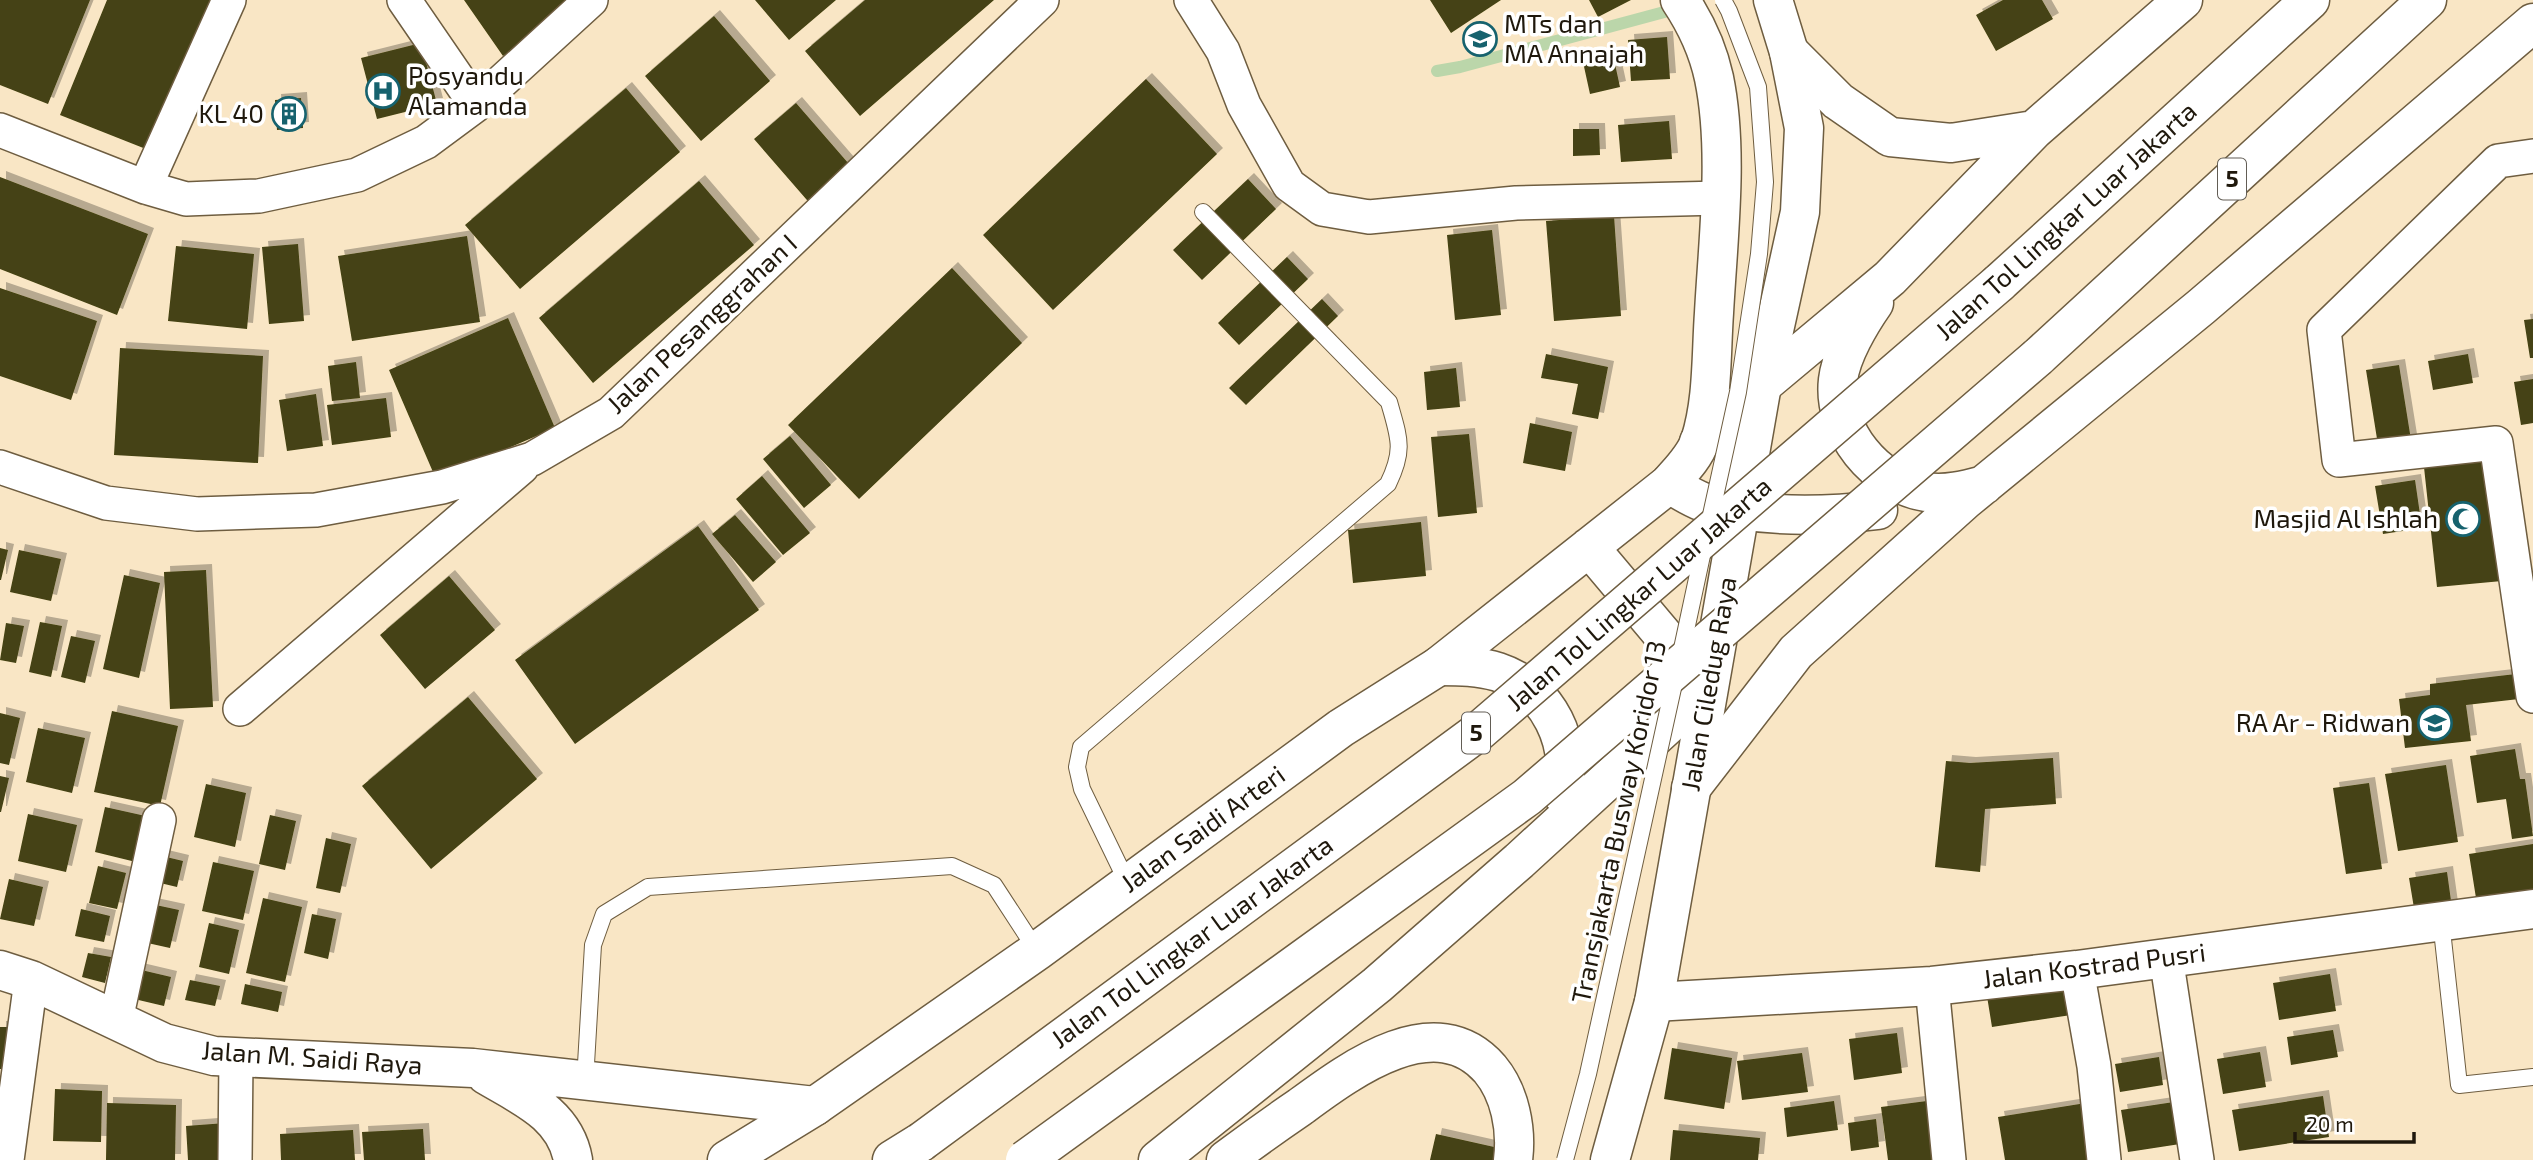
<svg xmlns="http://www.w3.org/2000/svg" width="2533" height="1160" font-family="'Exo 2',sans-serif">
	<defs>
		<filter id="shadow"><feDropShadow dx="6" dy="-6" stdDeviation="0" flood-color="#0004"/></filter>
	</defs>
	<rect width="100%" height="100%" fill="#f9e6c5"/>
	<g fill="none" stroke-linecap="round" stroke-linejoin="round">
		<path stroke="#bbd6aa" stroke-width="12" d="M1437,71L1460,67L1668,11"/>
	</g>
	<path fill="#444212" filter="url(#shadow)" d="M0,0H90L48,104L0,85Z
		M107,0H217L156,153L60,115Z
		M464,0H584L503,56Z
		M755,0H836L789,40Z
		M865,0H994L860,116L805,51Z
		M1430,0H1501L1451,33Z
		M1589,0H1631L1598,17Z
		M2003,0H2042L2053,19L1996,51L1976,15Z
		M714,16L770,81L701,141L645,76Z
		M1667,37L1670,79L1631,81L1628,40Z
		M421,43L437,104L377,119L361,58Z
		M1613,55L1620,87L1590,94L1583,62Z
		M1146,79L1217,154L1053,310L983,235Z
		M626,88L680,152L520,289L465,225Z
		M301,98L303,128L277,130L275,100Z
		M796,103L855,171L813,207L754,139Z
		M1669,121L1672,159L1621,162L1618,125Z
		M1573,129H1599L1600,155L1573,156Z
		M0,177L148,234L117,315L0,269Z
		M1248,179L1276,209L1202,280L1173,250Z
		M699,181L754,245L593,383L539,318Z
		M1614,216L1621,316L1554,321L1546,221Z
		M1492,230L1501,315L1455,320L1447,235Z
		M467,236L480,322L352,341L338,256Z
		M298,244L304,321L269,324L262,247Z
		M176,246L254,254L247,329L168,321Z
		M1287,257L1308,279L1239,345L1218,323Z
		M952,268L1022,343L859,499L788,425Z
		M0,288L97,321L71,400L0,376Z
		M1322,299L1338,316L1246,405L1229,388Z
		M508,318L555,428L436,479L389,370Z
		M2533,319V358H2530L2524,320Z
		M120,348L263,356L258,463L114,455Z
		M1546,354L1608,367L1598,419L1572,414L1578,384L1541,378Z
		M2468,354L2473,383L2433,390L2428,361Z
		M356,362L360,398L332,401L328,366Z
		M2399,365L2411,440L2378,445L2366,370Z
		M1456,368L1460,407L1427,410L1424,372Z
		M2533,379V423L2521,425L2514,382Z
		M316,394L323,446L287,451L279,400Z
		M386,398L391,437L332,445L327,405Z
		M1530,423L1572,432L1565,471L1523,463Z
		M1469,434L1477,513L1438,517L1431,437Z
		M790,436L831,485L804,508L763,459Z
		M2488,451L2502,581L2437,587L2423,458Z
		M762,476L810,533L783,555L736,499Z
		M2415,480L2422,528L2383,534L2375,486Z
		M735,515L776,562L753,582L712,534Z
		M1421,522L1426,576L1353,583L1348,530Z
		M698,526L759,610L575,744L515,660Z
		M0,548L8,550L1,580H0Z
		M19,550L61,559L51,601L10,592Z
		M206,570L213,707L170,709L164,572Z
		M124,575L160,583L139,678L103,669Z
		M449,576L495,630L425,689L380,635Z
		M40,622L62,626L51,677L29,672Z
		M6,623L24,626L16,663L0,660Z
		M71,636L95,641L85,683L61,677Z
		M2516,674L2519,699L2466,705L2471,741L2405,748L2399,699L2430,695V684Z
		M468,697L537,779L431,869L362,786Z
		M112,711L178,726L160,806L94,792Z
		M0,713L20,718L9,765L0,763Z
		M38,728L85,738L72,793L26,782Z
		M2515,749L2520,779H2525L2533,836L2512,839L2506,799L2477,803L2470,756Z
		M2053,758L2056,804L1985,809L1980,872L1935,867L1946,761L1970,763Z
		M2446,765L2458,842L2398,851L2385,774Z
		M0,776L9,778L1,812H0Z
		M2369,783L2382,869L2346,874L2333,788Z
		M206,784L246,793L235,847L194,837Z
		M105,807L150,817L140,863L95,852Z
		M28,814L77,825L66,872L18,861Z
		M270,815L296,821L285,870L259,864Z
		M326,838L351,844L340,893L316,888Z
		M2533,844V890L2476,898L2469,854Z
		M162,856L183,861L177,887L156,882Z
		M213,862L254,871L243,920L202,911Z
		M98,866L126,873L117,909L89,903Z
		M2447,872L2452,908L2415,914L2409,878Z
		M9,879L43,887L34,926L0,919Z
		M263,898L302,907L285,982L246,973Z
		M151,904L179,910L170,948L143,942Z
		M81,909L110,916L104,942L75,936Z
		M312,914L336,919L328,959L304,953Z
		M209,923L239,930L229,974L199,967Z
		M88,953L111,957L105,983L82,977Z
		M137,969L171,977L164,1006L130,998Z
		M2330,974L2336,1011L2279,1020L2273,983Z
		M2066,978L2071,1015L1992,1027L1986,990Z
		M190,980L220,986L215,1006L185,1000Z
		M245,984L282,992L278,1012L241,1004Z
		M0,1027H12V1069H0Z
		M2333,1030L2338,1057L2291,1065L2287,1037Z
		M1897,1033L1902,1073L1854,1080L1849,1039Z
		M1672,1048L1732,1058L1724,1109L1664,1099Z
		M2260,1052L2266,1087L2223,1094L2217,1059Z
		M1802,1053L1808,1092L1742,1100L1737,1061Z
		M2159,1057L2163,1085L2120,1092L2115,1064Z
		M55,1089L102,1091L101,1142L53,1141Z
		M2323,1096L2329,1137L2239,1151L2232,1110Z
		M1834,1101L1838,1130L1787,1137L1784,1108Z
		M1927,1101L1934,1160H1888L1881,1107Z
		M2174,1102L2180,1144L2128,1152L2121,1110Z
		M107,1103L176,1105L175,1160H106Z
		M2086,1103L2095,1160H2005L1998,1117Z
		M1876,1119L1879,1147L1851,1151L1848,1123Z
		M226,1123L228,1160H188L186,1126Z
		M423,1129L425,1160H364L362,1132Z
		M353,1130L355,1160H281L280,1134Z
		M1673,1130L1760,1138L1758,1160H1670Z
		M1436,1134L1503,1149L1500,1160H1430Z"/>
	<g fill="none" stroke-linecap="round" stroke-linejoin="round">
		<g stroke="#6e5d40" stroke-width="18">
			<path id="service" d="M1128,884L1082,789L1077,767L1081,747L1388,484C1405,449 1399,438 1389,402L1203,212
				M2441,921L2459,1085L2533,1077
				M585,1081L593,945L604,914L648,887L952,866L994,885L1037,951"/>
		</g>
		<g stroke="#6e5d40" stroke-width="36">
			<path id="minor" d="M404,0L476,105
				M1191,0L1223,51L1244,105L1289,185L1322,209L1369,217L1516,203L1721,198
				M0,130L145,187L186,199L259,196L357,175L426,142L476,105L591,0
				M2533,156L2498,161L2324,330L2339,460L2496,443L2533,696
				M145,187L229,0
				M0,467L106,503L197,514L316,510L442,487L532,459L611,413L1042,0
				M240,709L522,467
				M2166,957L2197,1160
				M2077,970L2094,1066L2104,1160
				M1932,986L1949,1160
				M116,1020L159,820
				M7,1160L31,980
				M235,1160L236,1057"/>
		</g>
		<g stroke="#6e5d40" stroke-width="41">
			<path id="tertiary" d="M0,970L31,980L164,1043L214,1056L473,1068L815,1106
				M1654,1002L1932,986L2077,970L2533,909
				M486,1075C523,1097 565,1114 573,1160"/>
		</g>
		<g stroke="#6e5d40" stroke-width="41">
			<path id="primary" d="M1589,547L1706,686
				M727,1160L815,1106L1037,951L1341,728L1439,666L1669,484C1680,471 1694,458 1700,441C1713,401 1711,355 1714,313C1718,239 1729,151 1714,78C1708,50 1696,24 1680,0
				M1226,1160C1250,1142 1275,1124 1300,1107C1349,1071 1435,1006 1490,1069C1510,1093 1517,1129 1513,1160
				M1610,1160L1654,1002L1762,385L1800,212L1804,128L1789,52L1773,0"/>
		</g>
		<g stroke="#6e5d40" stroke-width="41">
			<path id="motorway" d="M1789,52L1838,101L1890,137L1951,143L2034,130
				M1999,283L2310,0
				M1874,303C1860,323 1841,355 1838,380C1832,431 1876,484 1926,492C1946,495 1965,490 1984,485
				M2038,357L2427,0
				M1699,442L1762,385L1890,278L2034,130L2183,0
				M1669,484C1680,490 1692,498 1703,502C1760,518 1821,517 1878,510
				M1439,666C1459,666 1479,666 1498,672C1549,689 1575,744 1562,794
				M1691,788L1796,652L1964,501L2201,307L2533,23
				M892,1160L921,1142
				M1158,1160L1377,985L1519,861L1708,688"/>
		</g>
		<use href="#service" stroke="#fff" stroke-width="16"/>
		<use href="#minor" stroke="#fff" stroke-width="33"/>
		<use href="#tertiary" stroke="#fff" stroke-width="38"/>
		<use href="#primary" stroke="#fff" stroke-width="38"/>
		<use href="#motorway" stroke="#fff" stroke-width="38"/>
		<g stroke="#6e5d40" stroke-width="18" stroke-linecap="butt">
			<path id="service-bridge" d="M1709,524L1738,392L1759,254L1765,182L1758,87L1729,11L1723,0
				M1680,658L1704,546
				M1565,1160L1588,1074L1675,679"/>
		</g>
		<g stroke="#6e5d40" stroke-width="41" stroke-linecap="butt">
			<path id="motorway-bridge" d="M921,1142L1478,732L1999,283
				M1025,1160L1527,797L2038,357"/>
		</g>
		<use href="#service-bridge" stroke="#fff" stroke-width="16"/>
		<use href="#motorway-bridge" stroke="#fff" stroke-width="38"/>
	</g>
	<defs>
		<g id="school-ring" transform="scale(1.75)"><circle r="9.5" fill="#fff" stroke="#16626e" stroke-width="1.5"/><path d="M0-5L7-2L0 1L-7-2ZM-4 1L0 2.5L4 1V4Q0 6-4 4Z" fill="#16626e"/></g>
		<g id="hospital-ring" transform="scale(1.75)"><circle r="9.5" fill="#fff" stroke="#16626e" stroke-width="1.5"/><path d="M-5-5h3v3.5h4V-5h3V5h-3V1.5h-4V5h-3Z" fill="#16626e"/></g>
		<g id="building-ring" transform="scale(1.75)"><circle r="9.5" fill="#fff" stroke="#16626e" stroke-width="1.5"/><path d="M-4-6H4V6H1V3H-1V6H-4ZM-2.5-4.3h1.7v1.8h-1.7ZM.8-4.3h1.7v1.8H.8ZM-2.5-1h1.7V.8h-1.7ZM.8-1h1.7V.8H.8Z" fill="#16626e"/></g>
		<g id="mosque-ring" transform="scale(1.75)"><circle r="9.5" fill="#fff" stroke="#16626e" stroke-width="1.5"/><path d="M3.5-4.9A6 6 0 1 0 3.5 4.9A5 5 0 1 1 3.5-4.9Z" fill="#16626e"/></g>
	</defs>
	<g fill-rule="evenodd">
		<use href="#school-ring" x="1480" y="39"/>
		<use href="#hospital-ring" x="383" y="91"/>
		<use href="#building-ring" x="289" y="114"/>
		<use href="#mosque-ring" x="2463" y="519"/>
		<use href="#school-ring" x="2435" y="723"/>
	</g>
	<g text-anchor="middle" stroke-width="7" stroke-linejoin="round" paint-order="stroke">
		<g fill="#fff" stroke="#625d55" stroke-width="2">
			<rect x="2218" y="158.5" width="28" height="41" rx="5"/>
			<rect x="1462" y="712.5" width="28" height="41" rx="5"/>
		</g>
		<g font-size="24" font-weight="bold" fill="#1f180c">
			<text x="2232" y="187">5</text>
			<text x="1476" y="741">5</text>
		</g>
		<g font-size="26" fill="#1f180c" stroke="#fff" text-anchor="end">
			<text x="1504" y="33" text-anchor="start">MTs dan<tspan x="1504" dy="30">MA Annajah</tspan></text>
			<text x="408" y="85" text-anchor="start">Posyandu<tspan x="408" dy="30">Alamanda</tspan></text>
			<text x="264" y="123">KL 40</text>
			<text x="2438" y="528">Masjid Al Ishlah</text>
			<text x="2410" y="732">RA Ar - Ridwan</text>
		</g>
		<g font-size="26" fill="#1f180c" stroke="#fff">
			<text transform="translate(2066 221) rotate(-42)" y="9">Jalan Tol Lingkar Luar Jakarta</text>
			<text transform="translate(702 324) rotate(-43)" y="9">Jalan Pesanggrahan I</text>
			<text transform="translate(1639 594) rotate(-41)" y="9">Jalan Tol Lingkar Luar Jakarta</text>
			<text transform="translate(1709 684) rotate(-80)" y="9">Jalan Ciledug Raya</text>
			<text transform="translate(1619 822) rotate(-78)" y="9">Transjakarta Busway Koridor 13</text>
			<text transform="translate(1203 829) rotate(-36)" y="9">Jalan Saidi Arteri</text>
			<text transform="translate(1192 942) rotate(-36)" y="9">Jalan Tol Lingkar Luar Jakarta</text>
			<text transform="translate(2094 966) rotate(-7)" y="9">Jalan Kostrad Pusri</text>
			<text transform="translate(312 1058) rotate(4)" y="9">Jalan M. Saidi Raya</text>
		</g>
	</g>
	<path d="M2295 1132v10h119v-10" fill="none" stroke="#1f180c" stroke-width="3.5"/>
	<text x="2306" y="1132" font-size="21" fill="#1f180c" stroke="#ffffff" stroke-width="5" paint-order="stroke">20 m</text>
</svg>
